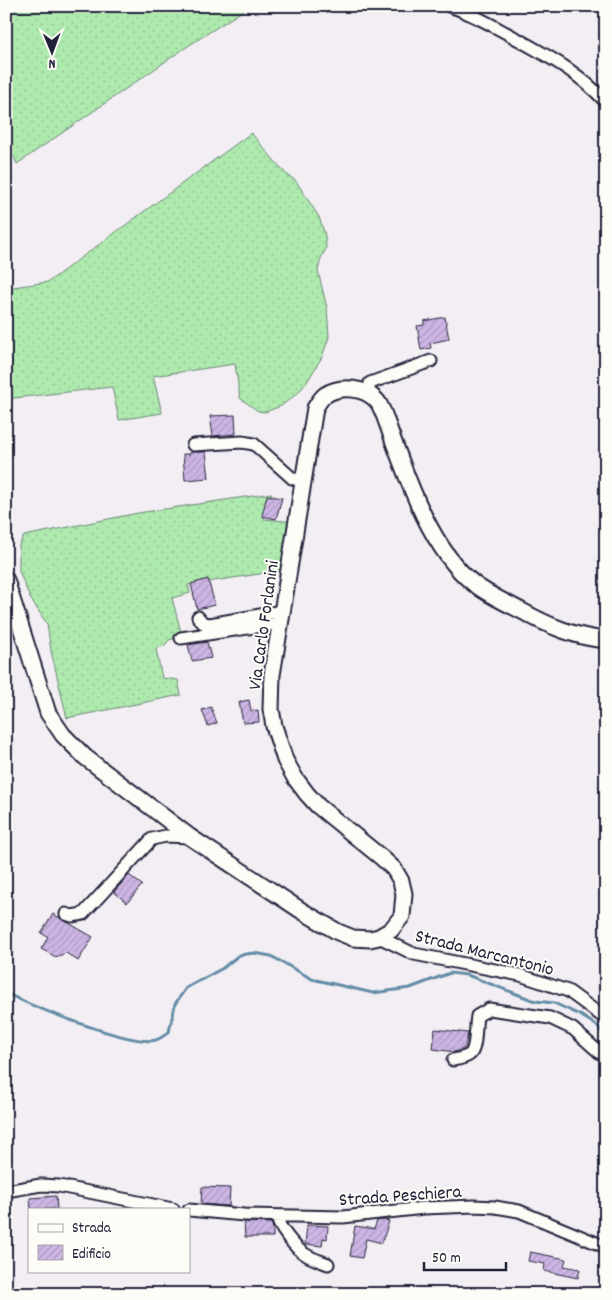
<svg xmlns="http://www.w3.org/2000/svg" width="612" height="1300" font-family="Dekko,sans-serif">
	<defs>
		<pattern id="grass-dots" width="8" height="8" patternUnits="userSpaceOnUse" patternTransform="scale(1.25)"><rect width="8" height="8" fill="#aee9ae"/><path d="M2 2h.1M6 6h.1" fill="none" stroke="#95c897" stroke-width="1.8" stroke-linecap="round"/></pattern>
		<pattern id="building-hatch" width="6" height="6" patternUnits="userSpaceOnUse" patternTransform="scale(1.25)"><rect width="6" height="6" fill="#cdb5e4"/><path d="M-1 1l2-2M0 6l6-6M5 7l2-2" fill="none" stroke="#b09bc4"/></pattern>
	</defs>
	<rect width="100%" height="100%" fill="#f3eef3"/>
	<filter id="ink" filterUnits="userSpaceOnUse"><feTurbulence type="fractalNoise" baseFrequency=".02" numOctaves="2"/><feDisplacementMap in="SourceGraphic" scale="10" xChannelSelector="R" yChannelSelector="G"/><feConvolveMatrix kernelMatrix="1 2 1 2 8 2 1 2 1" color-interpolation-filters="sRGB"/></filter>
	<g filter="url(#ink)">
		<path fill="url(#grass-dots)" stroke="#688674" d="M6,6H250L185,48L17,164L6,139Z
			M251,133L285,173L296,181L319,217L325,235L326,249L321,258L318,271L327,308L329,337L322,357L307,382L298,393L281,406L265,412L258,411L240,398L235,364L153,376L162,413L119,420L112,387L6,399V288L48,282Z
			M272,493L264,519L295,522L285,570L188,585L190,593L172,598L182,636L169,640L165,645L156,649L162,678L178,680L181,695L67,718L51,651L47,624L30,598L19,571V545L24,536L138,513Z"/>
		<g fill="none" stroke-linecap="round" stroke-linejoin="round">
			<path stroke="#628ca6" stroke-width="3" d="M6,993C31,1006 130,1046 156,1040C160,1039 165,1035 169,1032L175,1004L186,988L223,968L239,955L254,953L271,956L312,979L373,993L410,988L450,973L467,975L535,1001L554,1003L580,1015L596,1025L606,1036"/>
		</g>
		<path fill="url(#building-hatch)" stroke="#22223b" d="M445,317L449,339L430,343L431,348L421,350L417,326L424,325V321Z
			M235,415L236,434L213,436L210,416Z
			M190,452H206L209,478L185,480L183,454H190Z
			M267,495L282,498L276,519L262,516Z
			M208,579L215,605L197,609L191,584Z
			M207,642L211,658L192,661L188,645Z
			M249,700L251,711L258,710L259,722L243,723L239,702Z
			M211,707L217,723L208,726L202,710Z
			M129,875L142,885L127,903L114,892Z
			M53,914L93,937L78,961L66,953L56,957L41,949L48,937L41,933Z
			M435,1029L468,1033L465,1048L455,1052L433,1049Z
			M202,1187L230,1188L229,1206L201,1204Z
			M56,1196L57,1209H31L30,1198Z
			M384,1220L389,1221L382,1243L366,1239L362,1258L350,1256L355,1226L374,1229L377,1221Z
			M244,1222L271,1223L273,1228V1237H245Z
			M307,1225L328,1226L327,1239L323,1238L322,1246L305,1244Z
			M530,1252L566,1259L564,1266L580,1269L578,1278L544,1271L545,1264L528,1261Z"/>
		<g fill="none" stroke-linecap="round" stroke-linejoin="round">
			<g stroke="#22223b" stroke-width="15">
				<path id="minor" d="M449,6C472,13 491,25 512,36C549,57 576,70 606,102
					M368,394L370,383L431,361
					M193,445L242,442L254,444L292,478L304,482
					M198,617L203,623L210,624L282,611
					M181,638L281,623
					M66,914L72,916L83,914L152,839L166,836L190,837
					M379,937L414,954L520,975L568,991L606,1019
					M453,1060C458,1059 465,1058 469,1055C477,1050 475,1026 477,1016L489,1009L550,1018L573,1029L600,1053L606,1055
					M6,1191L41,1185L59,1186L173,1209
					M189,1210L244,1215L343,1217L424,1208L474,1206L495,1207L519,1211L606,1247
					M277,1216C277,1226 296,1249 305,1254C312,1259 321,1261 328,1264"/>
			</g>
			<g stroke="#22223b" stroke-width="19">
				<path id="major" d="M6,580L48,713L63,735L85,757L190,837L302,911L338,932L353,938L370,939L379,937L391,930L402,916L404,894L401,881L394,869L382,858L318,806L307,794L295,778L285,760L274,726L271,709L272,675L315,408C318,403 321,398 325,395C340,385 365,387 377,401C380,404 381,409 383,412C403,466 427,546 473,583C487,594 504,602 520,610C547,625 574,637 606,640"/>
			</g>
			<use href="#minor" stroke="#fdfcf7" stroke-width="11"/>
			<use href="#major" stroke="#fdfcf7" stroke-width="15"/>
		</g>
	</g>
	<g text-anchor="middle" stroke-width="4" stroke-linejoin="round" paint-order="stroke">
		<g font-size="19" fill="#22223b" stroke="#fdfcf7">
			<text transform="translate(262 625) rotate(-82)" y="7">Via Carlo Forlanini</text>
			<text transform="translate(485 951) rotate(14)" y="7">Strada Marcantonio</text>
			<text transform="translate(400 1194) rotate(-4)" y="7">Strada Peschiera</text>
		</g>
	</g>
	<rect width="612" height="1300" fill="none" stroke="#fdfcf7" stroke-width="25"/>
	<rect x="12" y="12" width="587" height="1275" fill="none" stroke="#22223b" stroke-width="2" filter="url(#ink)"/>
	<rect x="28" y="1208" width="162" height="65" fill="#fdfcf7" stroke="#a5a5ac"/>
	<rect x="38" y="1224" width="25" height="8" fill="#fdfcf7" stroke="#a5a5ac"/>
	<text x="72" y="1232" font-size="15" fill="#22223b">Strada</text>
	<rect x="38" y="1245" width="25" height="15" fill="url(#building-hatch)" stroke="#a5a5ac"/>
	<text x="72" y="1258" font-size="15" fill="#22223b">Edificio</text>
	<g transform="translate(52 52) rotate(179)" stroke="#fdfcf7" stroke-width="4" paint-order="stroke">
	<path d="M0-4L9 19L0 12L-9 19Z" fill="#22223b"/>
	<text y="-8" font-size="14" font-weight="bold" text-anchor="middle" fill="#22223b">N</text>
	</g>
	<path d="M424 1262v8h82v-8" fill="none" stroke="#22223b" stroke-width="2.5"/>
	<text x="432" y="1262" font-size="15" fill="#22223b" stroke="#fdfcf7" stroke-width="4" paint-order="stroke">50 m</text>
</svg>
